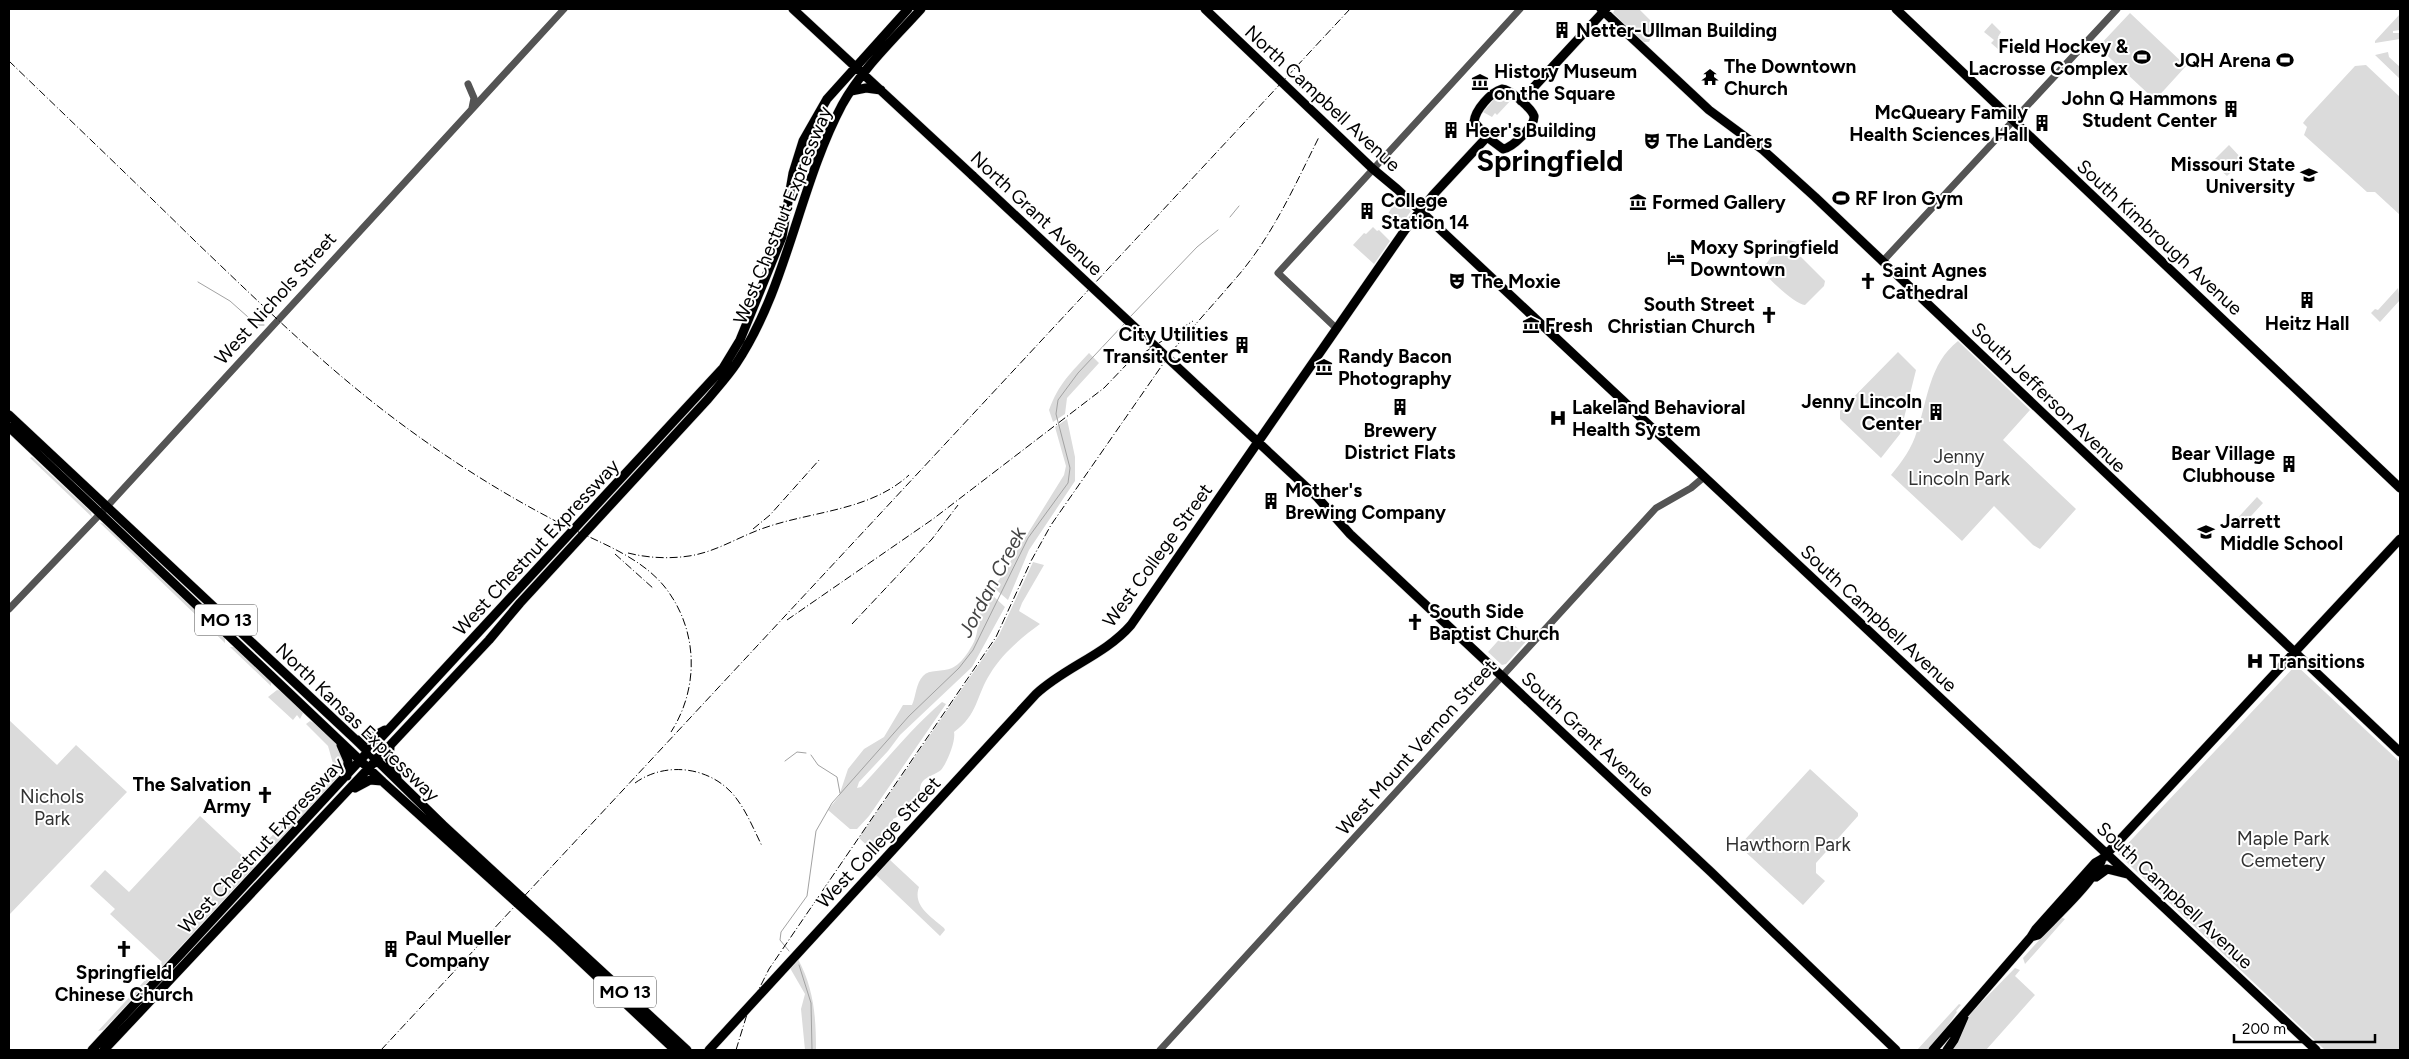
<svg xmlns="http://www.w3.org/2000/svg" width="2409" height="1059" font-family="Figtree,sans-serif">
	<rect width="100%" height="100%" fill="#fff"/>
	<path fill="#dbdbdb" d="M1615,9H1639L1650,20L1654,30L1649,42H1644L1613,13Z
		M2130,13L2186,66L2155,100L2098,47Z
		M2400,14V30L2393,31V33H2400V39L2375,43V41Z
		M1992,23L2001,32L1998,37L2005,43L1999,50L1991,43L1994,40L1984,32Z
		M2388,52L2389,57L2400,67V79L2375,55Z
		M2366,65L2400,97V215L2375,192H2367L2304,135L2307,127L2303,123L2306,119L2355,66Z
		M1503,95L1512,99L1497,115L1495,113L1492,117L1483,112L1497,96L1499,98Z
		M2229,145L2243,160L2227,176L2212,162Z
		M1397,198L1411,211L1400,226L1388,214Z
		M1373,227L1377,231L1379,230L1390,241L1374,264L1353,245L1364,233L1366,234Z
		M1788,240L1797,242C1795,252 1789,253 1780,255L1777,253Z
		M1791,254L1801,257L1825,281L1824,286L1805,305C1795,304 1768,279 1762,270L1771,257Z
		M2398,288L2400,300L2380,322L2371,313L2375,309L2378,310Z
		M1958,341L2030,410L2003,440L2076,509L2040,549L2033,545L1994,506L1962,541L1891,475C1902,462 1912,448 1917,431C1928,399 1929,364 1958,341Z
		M1898,352L1916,370L1900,434L1881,458L1840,419V411Z
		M1089,353L1099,363L1067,398L1065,414L1053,422L1049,410C1059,383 1070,374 1089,353Z
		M1067,419L1075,457V481L1029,550L1008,600L994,588L1064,475L1066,466L1055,427Z
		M32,457L91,512L92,517L30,458Z
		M2257,497L2263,503L2240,528L2234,522Z
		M99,522L104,524L225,638V643Z
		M1033,562L1044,565L1022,603L1019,611L1040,624C1022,637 1002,654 990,674C976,696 978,715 954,732C956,741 947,763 941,770C932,777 919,777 920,792L903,814L893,819C893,832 882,841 873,851L859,838L999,635Z
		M991,594L1005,607L972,667L900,735L888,751L859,782L857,788L861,787C888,758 912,728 942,702L946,704L869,816L857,829H850L828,810L839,796L848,769L864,749L884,737L903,705H912C916,696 916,683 923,676C929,669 943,672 952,668C959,665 966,656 970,649C984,629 972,612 991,594Z
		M1513,624L1529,638L1506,664L1502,665L1488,652Z
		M230,647H235L271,682V686Z
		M2296,665L2400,762V1050H2325L2118,854Z
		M277,690L282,691L301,710L303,713L300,719L297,715L293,720L268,697Z
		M9,720L57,765L76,745L127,792L9,915Z
		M310,721C326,729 346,751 345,769L266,855L260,856L256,853L292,814L295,807L334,767L328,746L306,724Z
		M1810,769L1858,813V816L1816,863V873L1825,881L1803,905L1739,846Z
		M200,816L248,861L253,856L257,861L256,865L156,973H152L162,962L110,914L115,909L90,886L105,870L129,892Z
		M890,860L919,887C912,906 932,917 944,928L945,930L940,936L876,875Z
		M2060,917L2065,919L2025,964L2023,958Z
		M798,959C814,989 816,1017 816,1050H805L801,1009L805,994L790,968Z
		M2015,968L2020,970L2015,976L2035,995L1986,1050H1951L1967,1017Z
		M149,976L150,980L103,1030L98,1031Z
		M1959,1004L1961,1005L1956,1011L1957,1012L1931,1050H1917Z"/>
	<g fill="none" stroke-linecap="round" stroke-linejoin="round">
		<path stroke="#a2a2a2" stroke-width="1" d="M1230,217L1239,206
			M198,282L230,301L257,325H264
			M1130,317L1197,247L1218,230
			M811,755L818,765L837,777L840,793
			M785,761L797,752L806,753
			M789,951L780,940L781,932L807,896L816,831L832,803L909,716L959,668L973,650L1028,538L1068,483L1070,468L1056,414L1058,400L1078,373L1124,324
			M799,965L811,1003L812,1050"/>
		<g stroke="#dbdbdb" stroke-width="10">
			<path id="major" d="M793,9L973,176
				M1205,9L1373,169L1397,189L2316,1050
				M1601,9L1709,110L1763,150L1815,197L2400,752
				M1896,9L2400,488
				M1502,89C1510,89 1532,109 1534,116C1535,126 1512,148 1503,149L1487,137L1474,122C1475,110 1491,92 1502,89Z
				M851,91L866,88L881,90
				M1521,101L1606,9
				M1203,391L1317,497L1350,534L1711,872L1896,1050
				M9,415L356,740L443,825L687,1050
				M9,427L383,782L558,940L675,1050
				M356,740H366L385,730
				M341,745L348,761L347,776
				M390,747L389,758L397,777
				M355,788L370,780L382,781
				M2096,877L2107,869L2127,874
				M2031,937L2038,935C2056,916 2094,882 2102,859
				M92,1050L723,368L740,340L782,237L793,173L803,141L827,99L908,9
				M104,1050L489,640L520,603L708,399C717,388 728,376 736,364C787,288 799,186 842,105C862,69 893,40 921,9
				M709,1050L1036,694C1065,667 1105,655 1131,625L1405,230L1433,195L1487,137
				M1933,1050L2031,937L2036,929L2095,863L2102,859L2400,539
				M1947,1050L1954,1040L1964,1017"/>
		</g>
		<path stroke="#545454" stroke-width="7" d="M468,84L474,98L472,108
			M1882,262L2117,9
			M1337,329L1278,273L1520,9
			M9,609L101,513L564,9
			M1160,1050L1656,508L1691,488L1704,477"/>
		<use href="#major" stroke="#000" stroke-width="9"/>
		<path stroke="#000" stroke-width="1" stroke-dasharray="8 2.5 1 2.5" stroke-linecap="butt" d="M9,61C72,122 135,182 197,243C261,304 325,367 396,420C444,456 495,489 548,517C586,538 636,552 664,586C698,628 700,687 671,732
			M1227,288C1269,244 1292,191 1319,137
			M753,529L770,515L820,459
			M628,553C648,558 669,559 689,556C716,552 738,537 764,528C812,511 870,511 909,475
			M615,554L654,589
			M787,620L933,519L1104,388L1128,363L1193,321
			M852,624L932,539L958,505
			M635,783C664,762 706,766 731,792C745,807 753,828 762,846
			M381,1050L1350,9
			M736,1050L748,1011L769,969L996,637L1031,561L1051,525L1172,351L1231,284"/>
		<g stroke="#dbdbdb" stroke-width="10" stroke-linecap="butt">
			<path id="major-bridge" d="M973,176L1203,391"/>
		</g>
		<use href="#major-bridge" stroke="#000" stroke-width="9"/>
	</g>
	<defs>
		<g id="building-bare" transform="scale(1.35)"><path d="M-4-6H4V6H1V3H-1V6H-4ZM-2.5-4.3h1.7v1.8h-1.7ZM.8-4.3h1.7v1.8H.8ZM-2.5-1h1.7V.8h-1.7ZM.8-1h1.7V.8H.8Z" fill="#000" stroke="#fff" stroke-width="2.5" paint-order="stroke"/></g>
		<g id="stadium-bare" transform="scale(1.35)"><path d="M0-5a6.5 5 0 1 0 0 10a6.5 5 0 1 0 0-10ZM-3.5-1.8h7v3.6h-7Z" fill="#000" stroke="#fff" stroke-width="2.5" paint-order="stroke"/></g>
		<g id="temple-bare" transform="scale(1.35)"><path d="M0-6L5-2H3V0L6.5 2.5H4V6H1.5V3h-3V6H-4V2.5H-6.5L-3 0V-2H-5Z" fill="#000" stroke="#fff" stroke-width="2.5" paint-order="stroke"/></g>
		<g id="museum-bare" transform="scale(1.35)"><path d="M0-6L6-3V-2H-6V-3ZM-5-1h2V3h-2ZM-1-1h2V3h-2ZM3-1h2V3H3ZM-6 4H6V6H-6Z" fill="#000" stroke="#fff" stroke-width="2.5" paint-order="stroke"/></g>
		<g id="theatre-bare" transform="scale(1.35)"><path d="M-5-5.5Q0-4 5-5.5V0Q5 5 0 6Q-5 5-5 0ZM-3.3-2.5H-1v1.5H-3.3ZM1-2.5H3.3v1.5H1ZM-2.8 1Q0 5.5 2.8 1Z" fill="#000" stroke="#fff" stroke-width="2.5" paint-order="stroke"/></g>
		<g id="university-bare" transform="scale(1.35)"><path d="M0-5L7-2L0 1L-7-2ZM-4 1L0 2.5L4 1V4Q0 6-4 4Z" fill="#000" stroke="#fff" stroke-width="2.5" paint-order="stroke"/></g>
		<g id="hotel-bare" transform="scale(1.35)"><path d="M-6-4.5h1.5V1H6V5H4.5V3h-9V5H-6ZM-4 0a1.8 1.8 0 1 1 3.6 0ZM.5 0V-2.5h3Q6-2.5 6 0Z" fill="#000" stroke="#fff" stroke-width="2.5" paint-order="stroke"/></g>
		<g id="church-bare" transform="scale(1.35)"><path d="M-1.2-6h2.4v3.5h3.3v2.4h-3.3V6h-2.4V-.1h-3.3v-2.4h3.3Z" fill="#000" stroke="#fff" stroke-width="2.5" paint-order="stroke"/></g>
		<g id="hospital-bare" transform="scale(1.35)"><path d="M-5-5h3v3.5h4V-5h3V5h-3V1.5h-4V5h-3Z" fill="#000" stroke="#fff" stroke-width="2.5" paint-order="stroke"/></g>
		<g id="school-bare" transform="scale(1.35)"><path d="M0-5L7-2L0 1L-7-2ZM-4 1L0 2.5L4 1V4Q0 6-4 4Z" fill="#000" stroke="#fff" stroke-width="2.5" paint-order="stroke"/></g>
	</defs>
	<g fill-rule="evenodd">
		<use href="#building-bare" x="1562" y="30"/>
		<use href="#stadium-bare" x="2142" y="57"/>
		<use href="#stadium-bare" x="2285" y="60"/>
		<use href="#temple-bare" x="1710" y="77"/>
		<use href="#museum-bare" x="1480" y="82"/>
		<use href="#building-bare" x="2231" y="109"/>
		<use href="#building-bare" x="2042" y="123"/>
		<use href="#building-bare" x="1451" y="130"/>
		<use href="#theatre-bare" x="1652" y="141"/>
		<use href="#university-bare" x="2309" y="175"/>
		<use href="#stadium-bare" x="1841" y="198"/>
		<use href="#museum-bare" x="1638" y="202"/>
		<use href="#building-bare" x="1367" y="211"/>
		<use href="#hotel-bare" x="1676" y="258"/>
		<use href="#theatre-bare" x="1457" y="281"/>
		<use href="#church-bare" x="1868" y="281"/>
		<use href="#building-bare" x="2307" y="300"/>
		<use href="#church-bare" x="1769" y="315"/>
		<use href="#museum-bare" x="1531" y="325"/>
		<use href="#building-bare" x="1242" y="345"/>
		<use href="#museum-bare" x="1324" y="367"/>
		<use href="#building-bare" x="1400" y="407"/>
		<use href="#building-bare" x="1936" y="412"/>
		<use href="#hospital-bare" x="1558" y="418"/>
		<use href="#building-bare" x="2289" y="464"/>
		<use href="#building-bare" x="1271" y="501"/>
		<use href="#school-bare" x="2206" y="532"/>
		<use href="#church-bare" x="1415" y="622"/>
		<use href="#hospital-bare" x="2255" y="661"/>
		<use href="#church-bare" x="265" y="795"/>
		<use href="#church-bare" x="124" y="949"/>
		<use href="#building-bare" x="391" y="949"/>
	</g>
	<g text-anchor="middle" stroke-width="4" stroke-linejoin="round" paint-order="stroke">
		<g fill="#fff" stroke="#4c4c4c" stroke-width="1">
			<rect x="195" y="604.5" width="62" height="31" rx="4"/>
			<rect x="594" y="976.5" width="62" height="31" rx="4"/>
		</g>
		<g font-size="18" font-weight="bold" fill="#000">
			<text x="226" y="626">MO 13</text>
			<text x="625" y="998">MO 13</text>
		</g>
		<g font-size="19" font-weight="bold" fill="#000" stroke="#fff" text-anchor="start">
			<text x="1576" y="37">Netter-Ullman Building</text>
			<text x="2128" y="53" text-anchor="end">Field Hockey &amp;<tspan x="2128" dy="22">Lacrosse Complex</tspan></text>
			<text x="2271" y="67" text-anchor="end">JQH Arena</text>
			<text x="1724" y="73">The Downtown<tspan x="1724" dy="22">Church</tspan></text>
			<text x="1494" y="78">History Museum<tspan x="1494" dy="22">on the Square</tspan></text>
			<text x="2217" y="105" text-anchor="end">John Q Hammons<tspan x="2217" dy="22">Student Center</tspan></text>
			<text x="2028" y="119" text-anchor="end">McQueary Family<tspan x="2028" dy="22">Health Sciences Hall</tspan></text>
			<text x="1465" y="137">Heer's Building</text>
			<text x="1666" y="148">The Landers</text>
			<text x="2295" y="171" text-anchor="end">Missouri State<tspan x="2295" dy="22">University</tspan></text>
			<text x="1855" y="205">RF Iron Gym</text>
			<text x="1381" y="207">College<tspan x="1381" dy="22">Station 14</tspan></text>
			<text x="1652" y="209">Formed Gallery</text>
			<text x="1690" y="254">Moxy Springfield<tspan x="1690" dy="22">Downtown</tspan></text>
			<text x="1882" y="277">Saint Agnes<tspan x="1882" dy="22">Cathedral</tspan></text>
			<text x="1471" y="288">The Moxie</text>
			<text x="1755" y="311" text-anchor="end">South Street<tspan x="1755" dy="22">Christian Church</tspan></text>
			<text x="2307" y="330" text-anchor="middle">Heitz Hall</text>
			<text x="1545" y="332">Fresh</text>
			<text x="1228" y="341" text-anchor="end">City Utilities<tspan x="1228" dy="22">Transit Center</tspan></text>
			<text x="1338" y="363">Randy Bacon<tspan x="1338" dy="22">Photography</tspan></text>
			<text x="1922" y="408" text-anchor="end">Jenny Lincoln<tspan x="1922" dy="22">Center</tspan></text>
			<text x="1572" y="414">Lakeland Behavioral<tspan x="1572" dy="22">Health System</tspan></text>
			<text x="1400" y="437" text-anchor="middle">Brewery<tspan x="1400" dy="22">District Flats</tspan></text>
			<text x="2275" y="460" text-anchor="end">Bear Village<tspan x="2275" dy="22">Clubhouse</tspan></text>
			<text x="1285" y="497">Mother's<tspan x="1285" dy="22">Brewing Company</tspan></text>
			<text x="2220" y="528">Jarrett<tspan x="2220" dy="22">Middle School</tspan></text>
			<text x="1429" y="618">South Side<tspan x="1429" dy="22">Baptist Church</tspan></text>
			<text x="2269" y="668">Transitions</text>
			<text x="251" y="791" text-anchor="end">The Salvation<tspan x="251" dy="22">Army</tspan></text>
			<text x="405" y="945">Paul Mueller<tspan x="405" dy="22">Company</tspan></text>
			<text x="124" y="979" text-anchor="middle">Springfield<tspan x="124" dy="22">Chinese Church</tspan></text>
		</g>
		<g font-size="19" fill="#000" stroke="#fff">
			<text transform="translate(1323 98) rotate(43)" y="7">North Campbell Avenue</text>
			<text transform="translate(1037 213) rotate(43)" y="7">North Grant Avenue</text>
			<text transform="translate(782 215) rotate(-68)" y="7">West Chestnut Expressway</text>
			<text transform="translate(2160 237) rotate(43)" y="7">South Kimbrough Avenue</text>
			<text transform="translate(275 298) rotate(-48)" y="7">West Nichols Street</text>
			<text transform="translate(2049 397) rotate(44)" y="7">South Jefferson Avenue</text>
			<text transform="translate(536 547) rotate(-47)" y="7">West Chestnut Expressway</text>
			<text transform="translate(1157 555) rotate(-54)" y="7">West College Street</text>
			<text transform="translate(1879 618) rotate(43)" y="7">South Campbell Avenue</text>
			<text transform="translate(358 722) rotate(44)" y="7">North Kansas Expressway</text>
			<text transform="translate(1588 734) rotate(43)" y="7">South Grant Avenue</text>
			<text transform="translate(1416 747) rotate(-48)" y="7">West Mount Vernon Street</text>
			<text transform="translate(878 842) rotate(-47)" y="7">West College Street</text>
			<text transform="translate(261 845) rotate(-47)" y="7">West Chestnut Expressway</text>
			<text transform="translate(2175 895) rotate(43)" y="7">South Campbell Avenue</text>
		</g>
		<g font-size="19" fill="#323232" stroke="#fff">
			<text x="1959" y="463">Jenny<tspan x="1959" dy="22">Lincoln Park</tspan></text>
			<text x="52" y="803">Nichols<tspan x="52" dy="22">Park</tspan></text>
			<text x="2283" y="845">Maple Park<tspan x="2283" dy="22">Cemetery</tspan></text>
			<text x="1788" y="851">Hawthorn Park</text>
		</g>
		<g font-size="20" font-style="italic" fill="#434343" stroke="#fff">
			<text transform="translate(992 582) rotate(-62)" y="7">Jordan Creek</text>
		</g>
		<g font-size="29" font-weight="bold" fill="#000" stroke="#fff">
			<text x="1550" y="171">Springfield</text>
		</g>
	</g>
	<rect width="2409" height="1059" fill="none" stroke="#000000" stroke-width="20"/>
	<path d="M2234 1034v8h141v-8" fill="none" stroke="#000000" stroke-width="2.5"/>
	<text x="2242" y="1034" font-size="15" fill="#000000" stroke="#ffffff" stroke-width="4" paint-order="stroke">200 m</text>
</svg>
